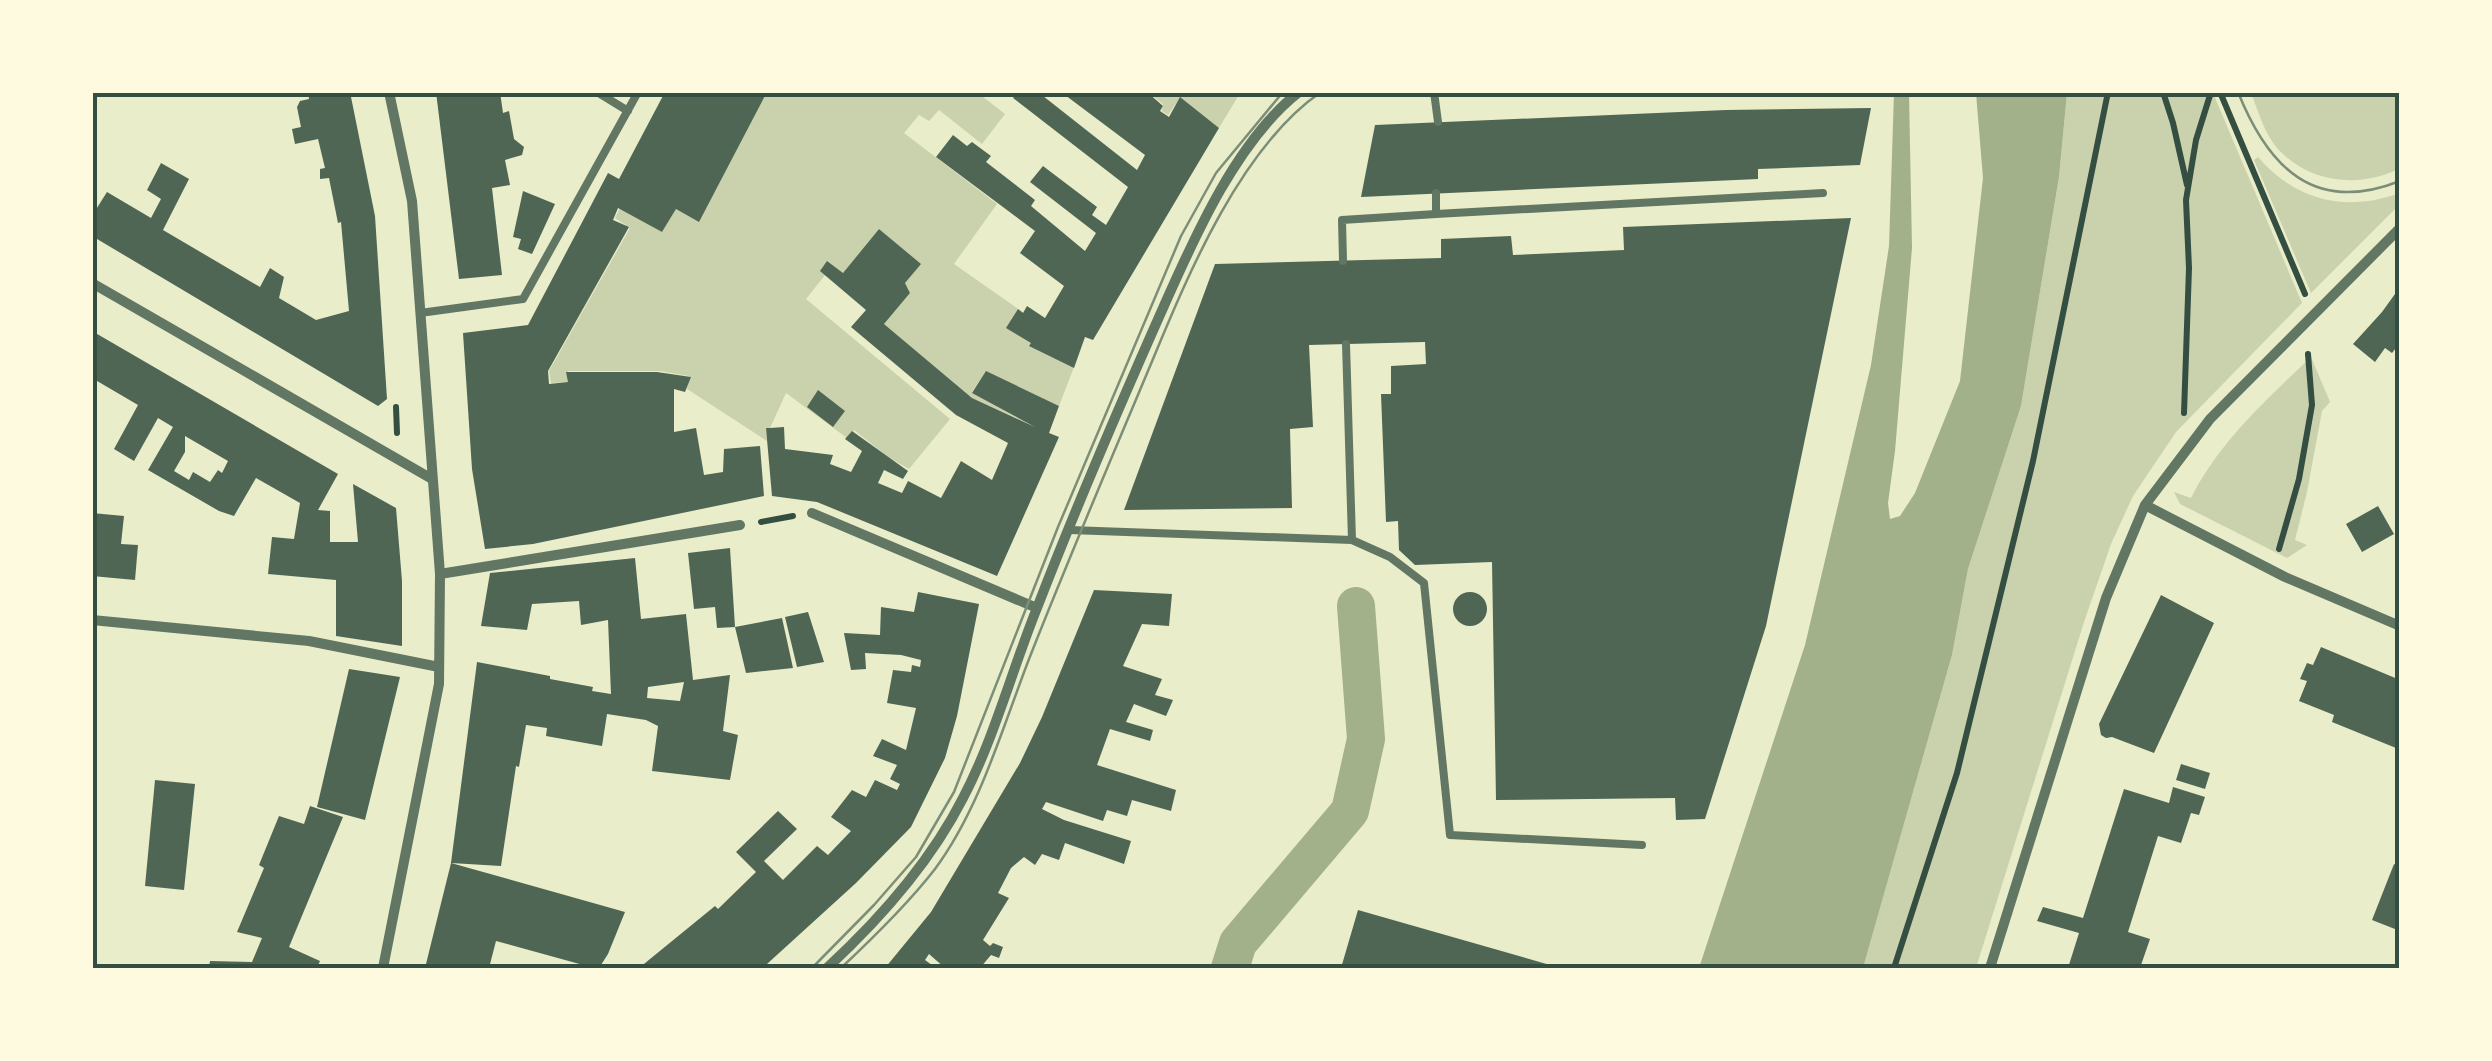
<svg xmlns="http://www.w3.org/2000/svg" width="2492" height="1061" font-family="Lora,serif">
	<rect width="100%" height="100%" fill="#e9edc9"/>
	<path fill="#cad2ad" d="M767,92L978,93L1005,114L982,144L939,110L929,121L919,115L904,133L997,204L954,264L1041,325L1030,345L1074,367L1059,406L986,372L972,392L1047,432L972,398L884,324L910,293L905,283L920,264L879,229L843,273L827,262L825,275L806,299L950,419L909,469L888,457L854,430L847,438L786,393L770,428L766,429L767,441L687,389L689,376L660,371H568V382L551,383L549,371L630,228L615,218L620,208L662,232L676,209L699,221Z
		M1149,93H1240L1219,128L1180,98L1168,115L1162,111L1163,104Z
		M2067,93H2213L2302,303L2176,432L2133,496L2111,544L2085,619L1976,968H1863L1952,655L1968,569L2021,406L2059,177Z
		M2251,93H2399V169C2361,187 2315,184 2283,154C2266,139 2259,113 2251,93Z
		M2258,157C2295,200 2346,213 2399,193V205L2311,293L2254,160Z
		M2311,357L2330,402L2322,411L2307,492L2295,540L2307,545L2287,558L2180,504L2174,492L2191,498C2219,442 2266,400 2311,357Z"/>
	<path fill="#a3b18a" d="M1894,93H1909L1912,248L1895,451L1888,503L1890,519L1900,516L1915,493L1960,381L1983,178L1976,93H2067L2059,177L2021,406L1968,569L1952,655L1863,968H1699L1805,645L1871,365L1889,246Z"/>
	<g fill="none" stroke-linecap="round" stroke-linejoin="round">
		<path stroke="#a3b18a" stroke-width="38" d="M1230,968L1238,943L1350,811L1366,739L1356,606"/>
	</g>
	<path fill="#4f6655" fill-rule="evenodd" d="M308,92H350L375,216L387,399L378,406L92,236V209L95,211L107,192L151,218L161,199L147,190L161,163L189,179L163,230L260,287L270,268L284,277L279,298L316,320L349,311L341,222L338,223L329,178L320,179V169L325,168L318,139L295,144L292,129L301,127L297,107L300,101L309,99Z
		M436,92H500L503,113L509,111L514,139L524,147L522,155L505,160L510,185L492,188L502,275L459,279Z
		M665,92H767L699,222L676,209L662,232L618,208L613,220L629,227L548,371L549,384L568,382L566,372H657L691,377L685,392L674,389V432L696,428L704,475L723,472L724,449L760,446L764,496L533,544L485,549L472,469L463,333L528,325L608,173L619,179Z
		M1018,92H1038L1137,170L1145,155L1061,92H1147L1163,106L1160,111L1169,117L1180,97L1219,128L1093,340L1085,337L1074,368L1029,346L1031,343L1006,328L1018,309L1023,313L1027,306L1045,318L1064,286L1020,253L1035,231L936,157L953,135L967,146L972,142L991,156L986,162L1035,200L1031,206L1085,251L1096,233L1030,182L1043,166L1097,207L1092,215L1106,225L1128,187L1013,98Z
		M1871,108L1860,165L1758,169V179L1361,197L1375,125L1726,110Z
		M523,191L555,204L532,254L518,249L521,239L513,237Z
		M1851,218L1766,626L1705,819L1676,820L1675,798L1496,800L1492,562L1415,565L1399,550L1398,521L1386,522L1381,394H1391V366L1426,364L1425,342L1309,345L1313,427L1290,429L1292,508L1124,510L1215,264L1441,258V239L1511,236L1513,255L1624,250L1623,227Z
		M879,229L921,264L905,283L910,293L884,324L972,398L1035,427L972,393L986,371L1059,406L1049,433L1059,437L997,576L817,502L772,496L766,428H770L784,427L785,449L833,455L830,464L851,472L862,451L845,439L852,431L908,471L903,479L884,470L878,483L902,493L908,481L941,498L961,461L992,480L1008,443L956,415L851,327L866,310L820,271L827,261L843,273Z
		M2400,287V343L2392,353L2385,348L2375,362L2353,344L2382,312Z
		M92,331L338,474L318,510L330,511V542H358L353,484L396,508L402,581V646L336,636V580L268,574L272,537L294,539L300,503L256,478L234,516L219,511L148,470L173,427L158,418L134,461L114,449L138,405L92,378ZM185,436L228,461L222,473L218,470L210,482L193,472L189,480L174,471L185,452Z
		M818,390L845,411L833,427L807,407Z
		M2378,506L2394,534L2362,552L2346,524Z
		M92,513L124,516L121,544L138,545L135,580L92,576Z
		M730,548L735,627L717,628L715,607L694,609L688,553Z
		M635,558L641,619L686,614L693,680L730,675L723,731L738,735L730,780L652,771L658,726L646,720L607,714L602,746L546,736L547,728L526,725L519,767L516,766L501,866L451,863L477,662L550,676V679L593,687L592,691L611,694L608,620L581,625L579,601L532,604L527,630L481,626L490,573ZM684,682L680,701L647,698L648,687Z
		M1094,590L1172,594L1169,626L1142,624L1123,666L1162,679L1155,695L1173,700L1166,716L1134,704L1126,722L1153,730L1150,741L1110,729L1097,765L1176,790L1171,811L1132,800L1127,816L1107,810L1103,821L1046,802L1042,809L1064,820L1131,841L1124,864L1065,843L1059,860L1042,854L1035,865L1024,857L1011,868L998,893L1009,898L983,940L990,946L993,943L1003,947L999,958L991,955L980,968H945L929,954L925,960L936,968H885L931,912L1020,763L1042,717Z
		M918,592L979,604L957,716L945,758L911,827L856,883L767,964V968H639L715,906L718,909L756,872L736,852L778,811L797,829L764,861L783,880L817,846L828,855L851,831L831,817L852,790L866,797L875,780L897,790L900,784L890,779L897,765L873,756L882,739L906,750L916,708L887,703L893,670L911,672L912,665L920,667L921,660L901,655L865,653L866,669L851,670L844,633L880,635L881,607L914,612Z
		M1453 609a17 17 0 1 1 34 0a17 17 0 1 1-34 0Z
		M2161,595L2214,623L2154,753L2112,737L2106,738L2101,735L2099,724Z
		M808,612L824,662L797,667L785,617Z
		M782,618L793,668L746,673L735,627Z
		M2321,647L2400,680V742L2396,748L2332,722L2334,715L2299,701L2307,681L2300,679L2307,663L2313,665Z
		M349,669L400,677L365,820L317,807Z
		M2181,764L2210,773L2205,789L2176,780Z
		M155,780L195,784L184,890L145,886Z
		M2173,787L2205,797L2199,815L2191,813L2181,843L2158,836L2128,932L2150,939L2140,968L2118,964L2117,968H2068L2079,933L2037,921L2043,907L2083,918L2124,789L2169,803Z
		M310,806L343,817L289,947L320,961L317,968H209L210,961L252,962L262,938L237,932L264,868L259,865L279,816L304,824Z
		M451,863L625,912L608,954L599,968H594L496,941L489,968H425Z
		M2394,864L2400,867V931L2372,920Z
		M1358,910L1557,967L1556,968H1341Z"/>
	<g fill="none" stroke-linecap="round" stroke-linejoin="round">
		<path stroke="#344e41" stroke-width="6" d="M2163,92L2173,123L2187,185
			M2220,92L2305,294
			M396,407L397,433
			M2184,413L2189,268L2186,200L2196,140L2211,92
			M761,522L793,516
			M2279,549L2299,479L2312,405L2308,354
			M1894,968L1957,773L2033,461L2108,92"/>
		<path stroke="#617663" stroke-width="8" d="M597,92L628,111
			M1434,92L1438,122
			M1436,193V214L1823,193
			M1343,261L1342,220L1436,214
			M420,313L523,299L638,92
			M1346,344L1352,540
			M1070,530L1352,540L1390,557L1424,583L1450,835L1642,845"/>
		<path stroke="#617663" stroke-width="10" d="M92,283L432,479
			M2145,505L2285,577L2400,626
			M812,513L1037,608
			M440,574L740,525
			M92,620L309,641L439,667
			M383,968L439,684L440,574L412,201L389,92
			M827,968C880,919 930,863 963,798C994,739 1012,670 1037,608C1076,507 1119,407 1163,308C1194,238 1237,140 1299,92
			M1990,968L2106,598L2145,505L2210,419L2400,228"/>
		<path stroke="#7c8e77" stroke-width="2.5" d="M2238,92C2268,167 2314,215 2400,181
			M812,968L874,905L916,857L954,792L1058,527L1181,236L1216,173L1283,92
			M841,968C873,938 908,904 935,869C981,807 1003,725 1031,654C1070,555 1112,457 1153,359C1189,272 1242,146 1321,92"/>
	</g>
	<rect width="2492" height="1061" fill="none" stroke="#fefae0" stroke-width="190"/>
	<rect x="95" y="95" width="2302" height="871" fill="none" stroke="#344e41" stroke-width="4"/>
</svg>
